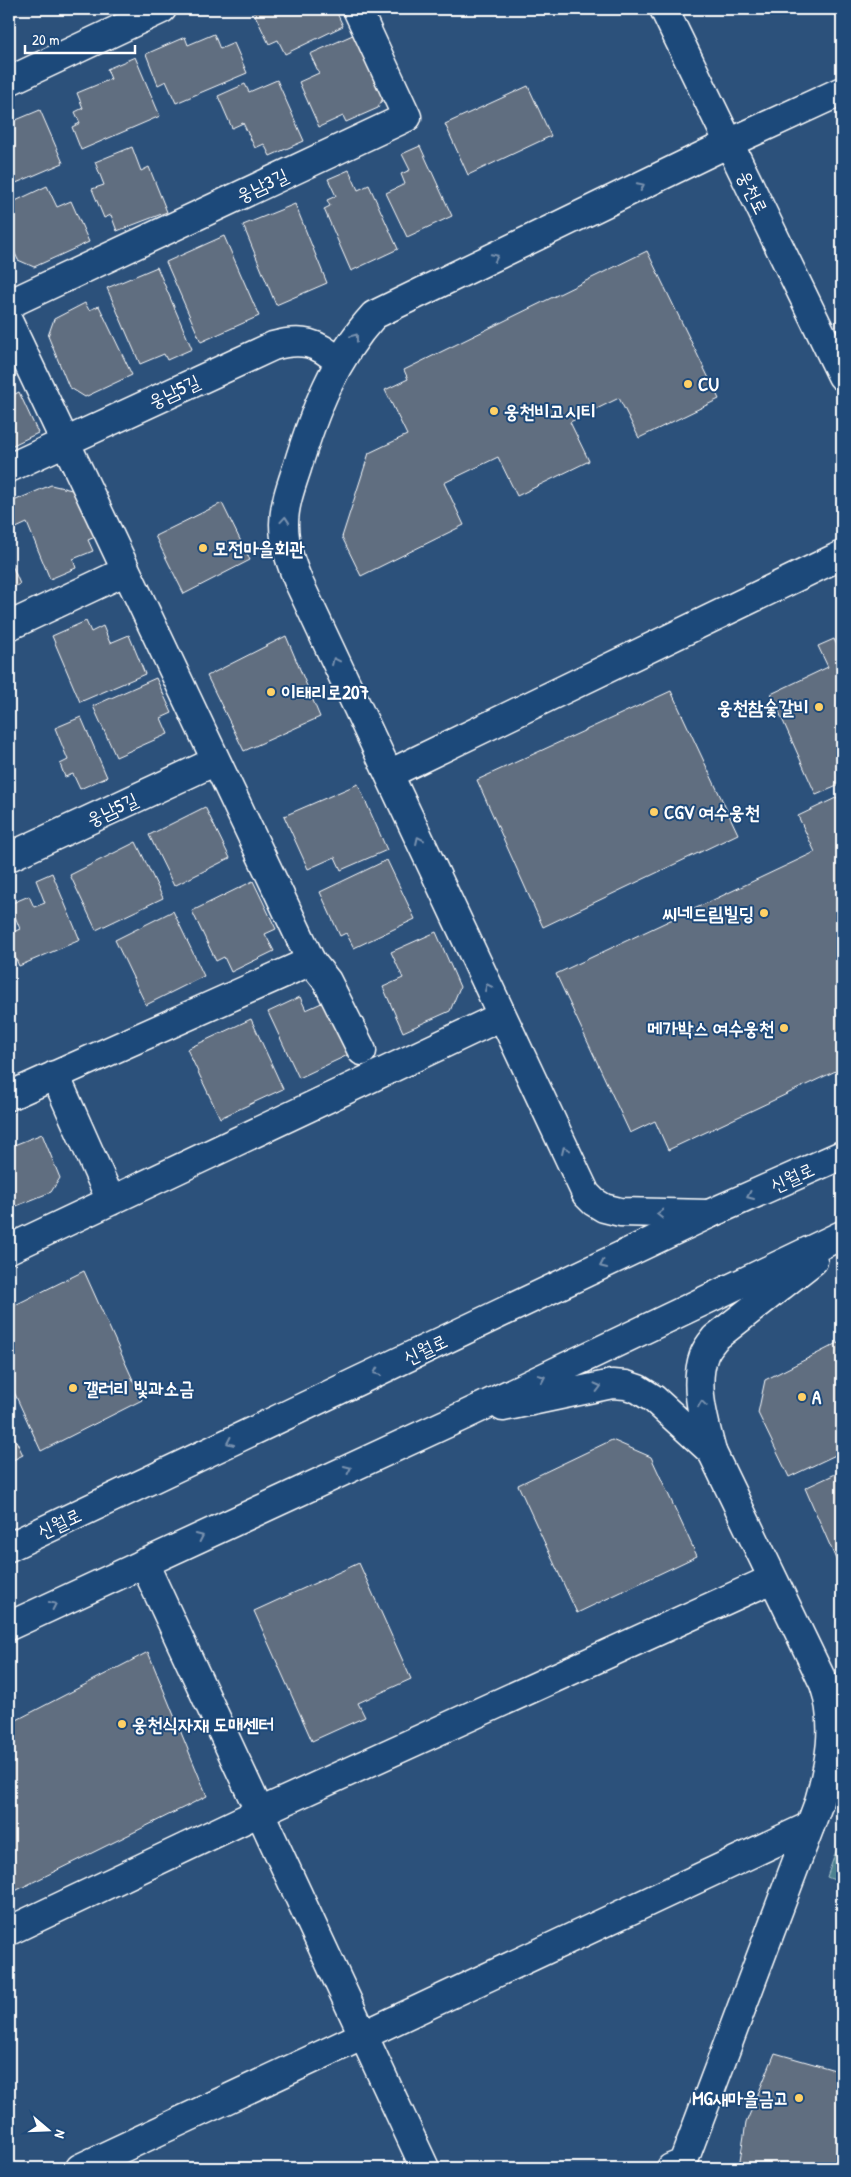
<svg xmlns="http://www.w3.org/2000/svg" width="851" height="2177" font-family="'Patrick Hand','Poor Story',sans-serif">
	<rect width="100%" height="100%" fill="#2c517b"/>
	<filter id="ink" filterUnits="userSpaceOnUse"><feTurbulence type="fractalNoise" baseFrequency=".02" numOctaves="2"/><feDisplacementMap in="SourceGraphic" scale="10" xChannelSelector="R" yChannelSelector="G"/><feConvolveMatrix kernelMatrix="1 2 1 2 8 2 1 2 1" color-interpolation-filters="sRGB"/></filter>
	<g filter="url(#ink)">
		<path fill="#4d8290" stroke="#a6c0c8" d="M842,1834V1883L827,1877Z"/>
		<path fill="#606e80" stroke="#fff" d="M252,9H335L343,26L285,54L278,40L269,44Z
			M214,34L220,49L234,43L247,73L176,103L166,81L158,85L146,54L185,37L188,45Z
			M355,34L383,98L378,108L346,122L343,116L319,127L299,82L319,73L310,54Z
			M135,57L160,116L81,150L72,127L80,123L75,112L83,108L77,93L111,79L107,69Z
			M277,80L304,141L270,156L264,144L255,148L243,123L232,128L218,96L245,84L249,92Z
			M528,86L551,136L468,175L445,124Z
			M40,110L63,163L9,186V123Z
			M420,146L452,216L407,237L386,193L405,184L401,174L410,170L402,154Z
			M132,147L141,171L149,167L167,212L117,231L111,215L104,218L92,189L104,185L95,162Z
			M349,170L358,190L369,185L398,249L351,271L324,209L330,206L327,200L336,196L328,179Z
			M47,186L57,207L71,201L89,242L34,267L18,260L9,240V204Z
			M295,204L327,283L276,305L243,225Z
			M224,236L259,316L201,342L166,262Z
			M647,251L719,399L639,438L619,398L570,422L589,461L517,496L498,457L444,483L464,525L361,576L342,537L369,453L407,435L385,390L408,379L404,370Z
			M157,267L192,349L167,360L164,354L140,364L107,288Z
			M85,303L89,310L99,306L132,375L85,397L69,387L48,336L54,319Z
			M19,392L38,433L9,447V397Z
			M51,485L76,491L95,537L88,540L93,551L73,559L76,568L50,579L27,523L14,529L9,515V503Z
			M222,503L250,560L184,594L155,536Z
			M9,558L20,584L9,589Z
			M86,621L91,632L103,626L110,643L129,635L145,674L80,702L52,636Z
			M286,636L320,717L244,751L207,676Z
			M834,639L842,656V784L816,795L771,694L828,667L818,646Z
			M156,678L172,713L161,718L168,734L116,757L93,706Z
			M671,691L738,834L543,927L477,780Z
			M81,717L107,777L80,789L73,774L65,777L60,764L68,760L55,728Z
			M358,784L387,850L341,870L335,857L308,869L284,816Z
			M842,795V1068L668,1150L655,1121L630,1133L556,974L815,852L798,816Z
			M205,807L230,858L174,886L149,835Z
			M136,842L163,898L96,930L70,875Z
			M387,860L415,919L354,948L346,933L340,936L320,892Z
			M52,873L80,940L19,966L9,943V934L20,929L10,904L29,896L34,907L45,903L36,880Z
			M253,881L276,929L265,934L274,951L231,972L224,957L216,961L192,911Z
			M173,911L204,976L146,1005L115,940Z
			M436,932L460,987L450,1011L403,1032L383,987L403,978L391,952Z
			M300,997L306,1010L326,1001L350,1054L299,1078L268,1012Z
			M251,1019L283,1089L220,1118L187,1049Z
			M42,1134L60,1178L51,1192L9,1209V1147Z
			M84,1271L142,1400L41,1451L9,1381V1308Z
			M842,1341V1452L789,1477L758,1413L765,1380Z
			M9,1426L23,1455L9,1462Z
			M612,1440L651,1457L697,1556L577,1613L518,1485Z
			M842,1471V1573L805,1488Z
			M359,1563L411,1679L358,1703L365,1717L312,1741L254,1611Z
			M148,1652L207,1796L9,1894V1724Z
			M775,2053L842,2072V2168H741L740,2160L746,2123Z"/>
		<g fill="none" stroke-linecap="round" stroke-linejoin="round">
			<g stroke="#fff" stroke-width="31">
				<path id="pedestrian" d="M311,961L327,981L362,1051
					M144,1563L425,2168
					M80,2168L810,1826"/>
			</g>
			<g stroke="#fff" stroke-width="31">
				<path id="minor" d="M9,81L162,9
					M9,304L407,117L357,9
					M9,323L311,961L9,1096
					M9,468L273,346C301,338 318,342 339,362
					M9,626L126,571
					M389,774L842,555
					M9,857L216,761
					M55,1075L111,1201
					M709,1214L620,1212L604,1208L594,1202L586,1194L299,583C291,564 284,545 284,524C284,505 291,486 297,468C314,412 334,359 374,315L729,143L842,91
					M9,1249L502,1016
					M9,1931L260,1812L772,1579
					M671,2168L683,2163L818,1805C830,1763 838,1725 824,1684L712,1452"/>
			</g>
			<g stroke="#fff" stroke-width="31">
				<path id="tertiary" d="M664,9L842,376
					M503,1407L612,1384L626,1385L638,1389L654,1399L712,1452
					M712,1452C704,1421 693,1385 704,1355C706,1349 711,1343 715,1338L813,1261
					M9,1547L709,1214L842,1155
					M9,1626L465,1415L842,1235"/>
			</g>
			<use href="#pedestrian" stroke="#1f4a7a" stroke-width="28"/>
			<use href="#minor" stroke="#1f4a7a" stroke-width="28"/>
			<use href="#tertiary" stroke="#1f4a7a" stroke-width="28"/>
		</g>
		<defs><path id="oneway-chevron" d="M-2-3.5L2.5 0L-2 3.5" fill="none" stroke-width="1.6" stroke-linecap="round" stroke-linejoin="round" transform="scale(1.25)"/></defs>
		<g stroke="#7992af">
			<use href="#oneway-chevron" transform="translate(641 186) rotate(-26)"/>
			<use href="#oneway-chevron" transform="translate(495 257) rotate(-26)"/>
			<use href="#oneway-chevron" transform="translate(355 337) rotate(-53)"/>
			<use href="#oneway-chevron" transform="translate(285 520) rotate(-85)"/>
			<use href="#oneway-chevron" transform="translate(335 661) rotate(-115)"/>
			<use href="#oneway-chevron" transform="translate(419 840) rotate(-115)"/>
			<use href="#oneway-chevron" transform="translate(488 987) rotate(-115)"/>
			<use href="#oneway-chevron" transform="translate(565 1150) rotate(-115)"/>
			<use href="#oneway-chevron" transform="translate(750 1196) rotate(156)"/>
			<use href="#oneway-chevron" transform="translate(660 1214) rotate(-179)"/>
			<use href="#oneway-chevron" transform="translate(603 1265) rotate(155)"/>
			<use href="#oneway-chevron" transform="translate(377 1372) rotate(155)"/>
			<use href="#oneway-chevron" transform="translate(542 1378) rotate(-25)"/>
			<use href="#oneway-chevron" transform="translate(598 1387) rotate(-14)"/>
			<use href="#oneway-chevron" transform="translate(702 1404) rotate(-98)"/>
			<use href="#oneway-chevron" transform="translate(230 1442) rotate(155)"/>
			<use href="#oneway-chevron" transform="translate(348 1469) rotate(-25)"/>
			<use href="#oneway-chevron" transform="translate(200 1537) rotate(-25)"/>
			<use href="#oneway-chevron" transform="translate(53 1605) rotate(-25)"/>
		</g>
	</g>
	<g fill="#ffd166" stroke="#1f4a7a" stroke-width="2">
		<circle cx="688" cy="384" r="5"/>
		<circle cx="494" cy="411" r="5"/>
		<circle cx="203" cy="548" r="5"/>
		<circle cx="271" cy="692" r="5"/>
		<circle cx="819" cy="707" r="5"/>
		<circle cx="654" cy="812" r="5"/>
		<circle cx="764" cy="913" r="5"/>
		<circle cx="784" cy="1028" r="5"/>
		<circle cx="73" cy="1388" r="5"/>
		<circle cx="802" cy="1397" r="5"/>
		<circle cx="122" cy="1724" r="5"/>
		<circle cx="799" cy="2098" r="5"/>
	</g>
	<g text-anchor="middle" stroke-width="4" stroke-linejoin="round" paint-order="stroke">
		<g font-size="19" fill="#fff" stroke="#1f4a7a">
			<text transform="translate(262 185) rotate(-25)" y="7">웅남3길</text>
			<text transform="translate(753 192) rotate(64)" y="7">웅천로</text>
			<text transform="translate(174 391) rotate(-25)" y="7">웅남5길</text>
			<text transform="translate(112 809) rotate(-25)" y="7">웅남5길</text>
			<text transform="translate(792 1177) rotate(-24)" y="7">신월로</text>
			<text transform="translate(425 1349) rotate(-25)" y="7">신월로</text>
			<text transform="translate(59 1523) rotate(-25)" y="7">신월로</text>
		</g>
		<g font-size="19" font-weight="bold" fill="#fff" stroke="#1f4a7a" text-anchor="start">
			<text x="698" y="391">CU</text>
			<text x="504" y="418">웅천비고시티</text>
			<text x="213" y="555">모전마을회관</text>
			<text x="281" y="699">이태리로207</text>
			<text x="809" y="714" text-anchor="end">웅천참숯갈비</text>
			<text x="664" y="819">CGV 여수웅천</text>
			<text x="754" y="920" text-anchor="end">씨네드림빌딩</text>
			<text x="774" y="1035" text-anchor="end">메가박스 여수웅천</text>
			<text x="83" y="1395">갤러리 빛과소금</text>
			<text x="812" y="1404">A</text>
			<text x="132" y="1731">웅천식자재 도매센터</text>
			<text x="789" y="2105" text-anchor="end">MG새마을금고</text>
		</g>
	</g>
	<rect width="851" height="2177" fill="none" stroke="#1f4a7a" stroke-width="30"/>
	<rect x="15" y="15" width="821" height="2147" fill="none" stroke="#fff" stroke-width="2" filter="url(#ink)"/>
	<g transform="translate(48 2130) rotate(109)" stroke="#1f4a7a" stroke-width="4" paint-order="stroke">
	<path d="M0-4L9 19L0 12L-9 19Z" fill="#ffffff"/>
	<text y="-8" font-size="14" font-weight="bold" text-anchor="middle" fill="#ffffff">N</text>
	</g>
	<path d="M25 45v8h110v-8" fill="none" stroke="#ffffff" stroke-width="2.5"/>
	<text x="32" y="45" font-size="15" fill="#ffffff" stroke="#1f4a7a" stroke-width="4" paint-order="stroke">20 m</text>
</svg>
